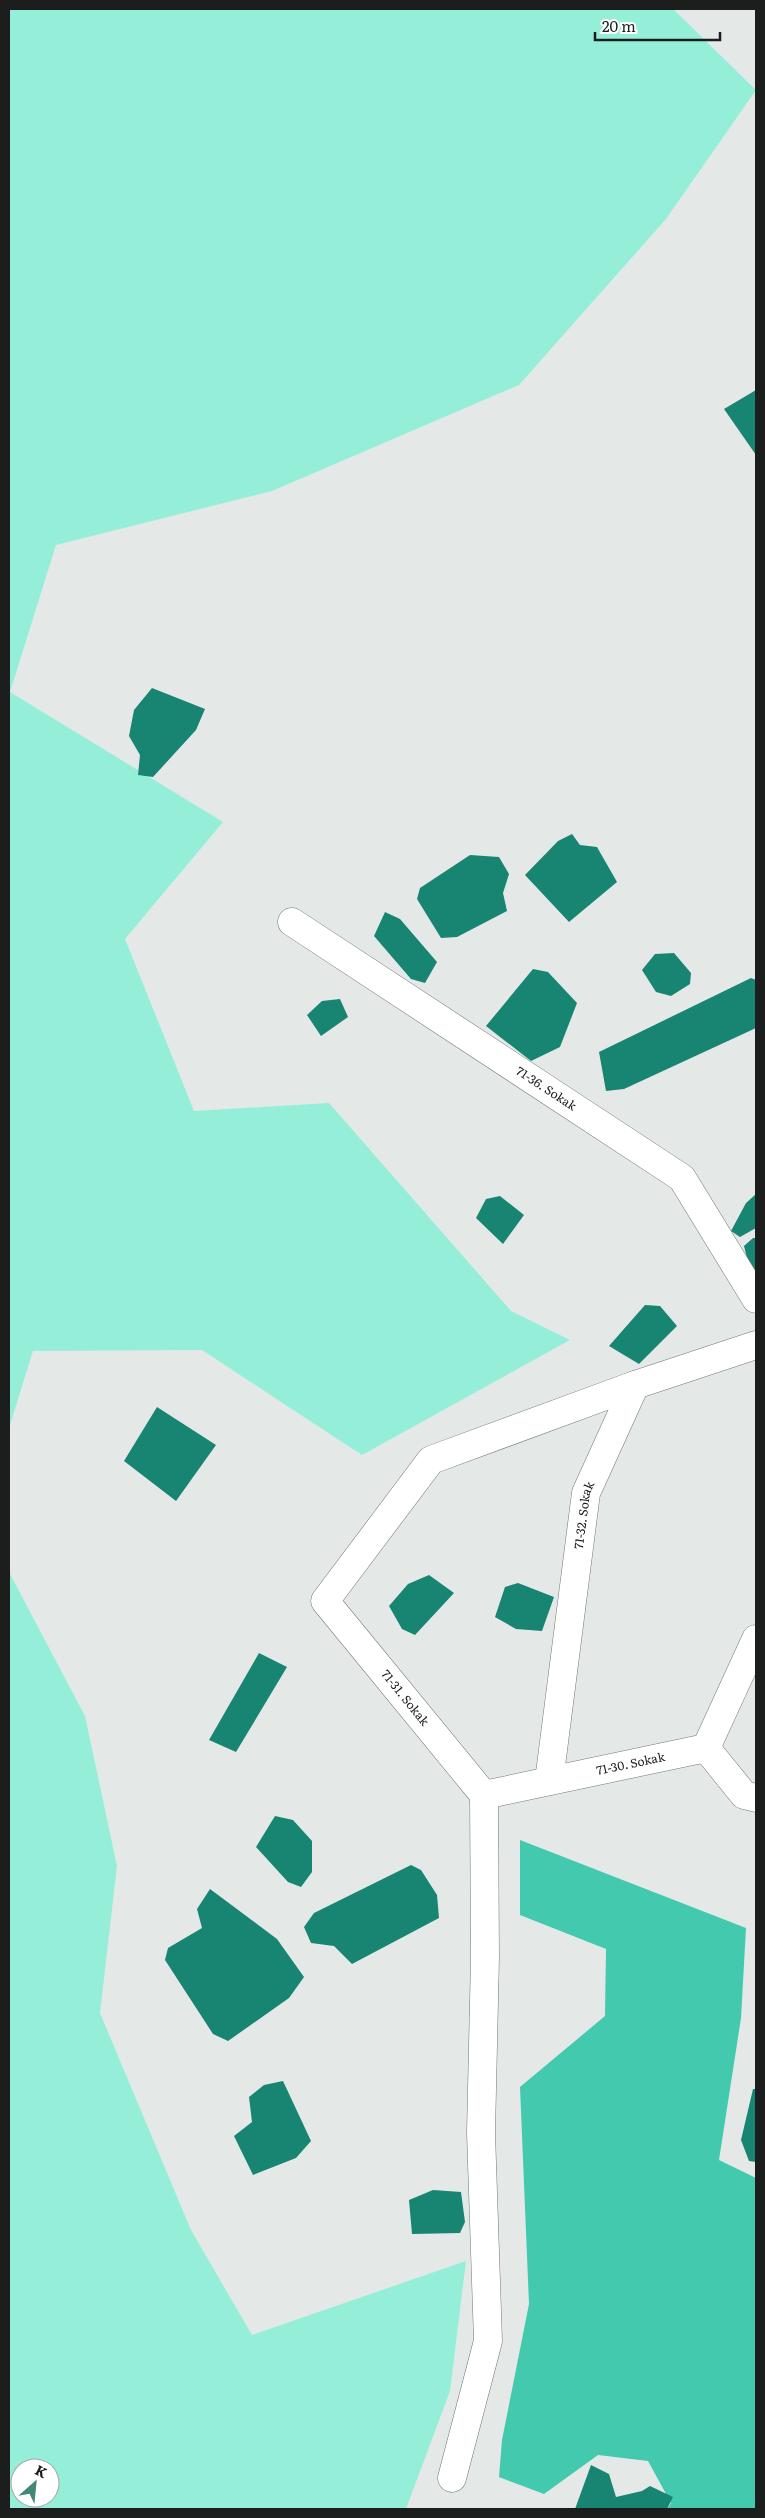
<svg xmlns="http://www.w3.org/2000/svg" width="765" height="2518" font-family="Literata,serif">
	<rect width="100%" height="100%" fill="#e4e9e8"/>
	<path fill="#95efd8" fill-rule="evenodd" d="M9,9H673L756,90L666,219L519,385L272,491L56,545L10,692L223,822L125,939L194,1111L329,1103L511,1311L570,1340L362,1455L202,1350L33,1351L9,1428Z
		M9,1572L85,1716L117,1866L100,2013L191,2230L252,2335L466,2261L450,2391L406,2509H9ZM20,2468H50V2498H20Z"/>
	<path fill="#42c9ae" d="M520,1840L746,1928L741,2018L719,2160L756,2178V2509H667L671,2503L648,2461L598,2455L544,2494L499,2477L502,2440L529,2304L520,2087L605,2016L606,1949L520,1915Z"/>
	<path fill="#178571" d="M756,390V455L724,409Z
		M152,688L205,709L196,730L153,777L138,775L140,755L129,736L134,710Z
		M572,834L580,845L597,847L617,882L569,922L525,875L558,841Z
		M470,855L499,857L509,874L503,893L507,911L457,937L441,938L417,899L420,888Z
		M385,912L400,919L437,962L425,983L411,979L374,936Z
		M674,953L691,973L690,984L671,996L656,992L642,970L655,954Z
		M533,969L548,972L577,1003L560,1047L531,1061L486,1026Z
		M751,978L756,980V1028L624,1089L606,1091L599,1052Z
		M340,999L348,1017L321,1036L307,1015L322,1001Z
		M756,1194V1228L740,1237L731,1231L746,1203Z
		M500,1196L524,1215L503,1244L476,1218L486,1199Z
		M753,1238H756V1279L749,1266L744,1246Z
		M645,1305L660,1306L677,1326L639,1364L609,1346Z
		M157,1407L216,1445L176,1501L124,1461Z
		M429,1575L454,1593L415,1635L402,1629L389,1606L408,1584Z
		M518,1583L554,1597L542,1631L516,1629L495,1617L505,1587Z
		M259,1653L287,1667L236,1752L209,1740Z
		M275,1816L293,1820L312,1841V1872L301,1887L288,1882L256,1847Z
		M411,1865L421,1870L437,1895L439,1918L352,1964L334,1946L311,1943L304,1927L314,1913Z
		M210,1889L277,1939L304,1977L289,1998L228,2041L213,2034L165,1960L168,1948L202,1928L197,1909Z
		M283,2081L311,2141L296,2158L253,2175L234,2136L252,2122L249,2097L264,2085Z
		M753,2089H756V2162L749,2161L741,2140Z
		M433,2190L461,2192L465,2222L460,2233L412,2234L409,2200Z
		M591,2465L609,2474L616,2497L642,2491L650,2486L673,2497L667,2509H575Z"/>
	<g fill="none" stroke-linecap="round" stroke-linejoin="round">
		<g stroke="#737776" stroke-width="29">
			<g id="street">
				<path id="s1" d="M292,922L682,1178L756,1299"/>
				<path d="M706,1748L756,1639"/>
				<path d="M706,1748L744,1795L756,1798"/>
				<path id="s2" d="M549,1781L586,1493L635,1385"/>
				<path d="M484,1795L325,1601L431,1460L635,1385L756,1345"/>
				<path id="s3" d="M484,1795L706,1748"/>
				<path d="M452,2478L488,2341L481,2133L485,1957L484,1795"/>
			</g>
		</g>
		<use href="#street" stroke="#fff" stroke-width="28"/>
	</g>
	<g text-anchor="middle" stroke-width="4" stroke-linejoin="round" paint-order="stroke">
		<g font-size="12" fill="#1c1e1e" stroke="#fff">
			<text dy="4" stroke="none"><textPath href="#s1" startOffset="304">71-36. Sokak</textPath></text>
			<text dy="4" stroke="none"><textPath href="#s2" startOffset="268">71-32. Sokak</textPath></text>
			<text transform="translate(405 1698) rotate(51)" y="4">71-31. Sokak</text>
			<text dy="4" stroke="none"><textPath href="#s3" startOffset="150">71-30. Sokak</textPath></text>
		</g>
	</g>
	<rect width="765" height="2518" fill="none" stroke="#1c1e1e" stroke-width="20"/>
	<g transform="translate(35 2483) rotate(27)"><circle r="24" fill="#ffffff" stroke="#a4a5a5"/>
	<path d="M0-4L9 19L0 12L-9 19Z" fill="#448677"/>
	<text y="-8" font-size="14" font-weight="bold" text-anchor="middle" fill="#1c1e1e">K</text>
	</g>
	<path d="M595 32v8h125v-8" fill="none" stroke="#1c1e1e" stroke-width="2.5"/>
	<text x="602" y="32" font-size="15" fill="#1c1e1e" stroke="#ffffff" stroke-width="4" paint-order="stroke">20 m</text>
</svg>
